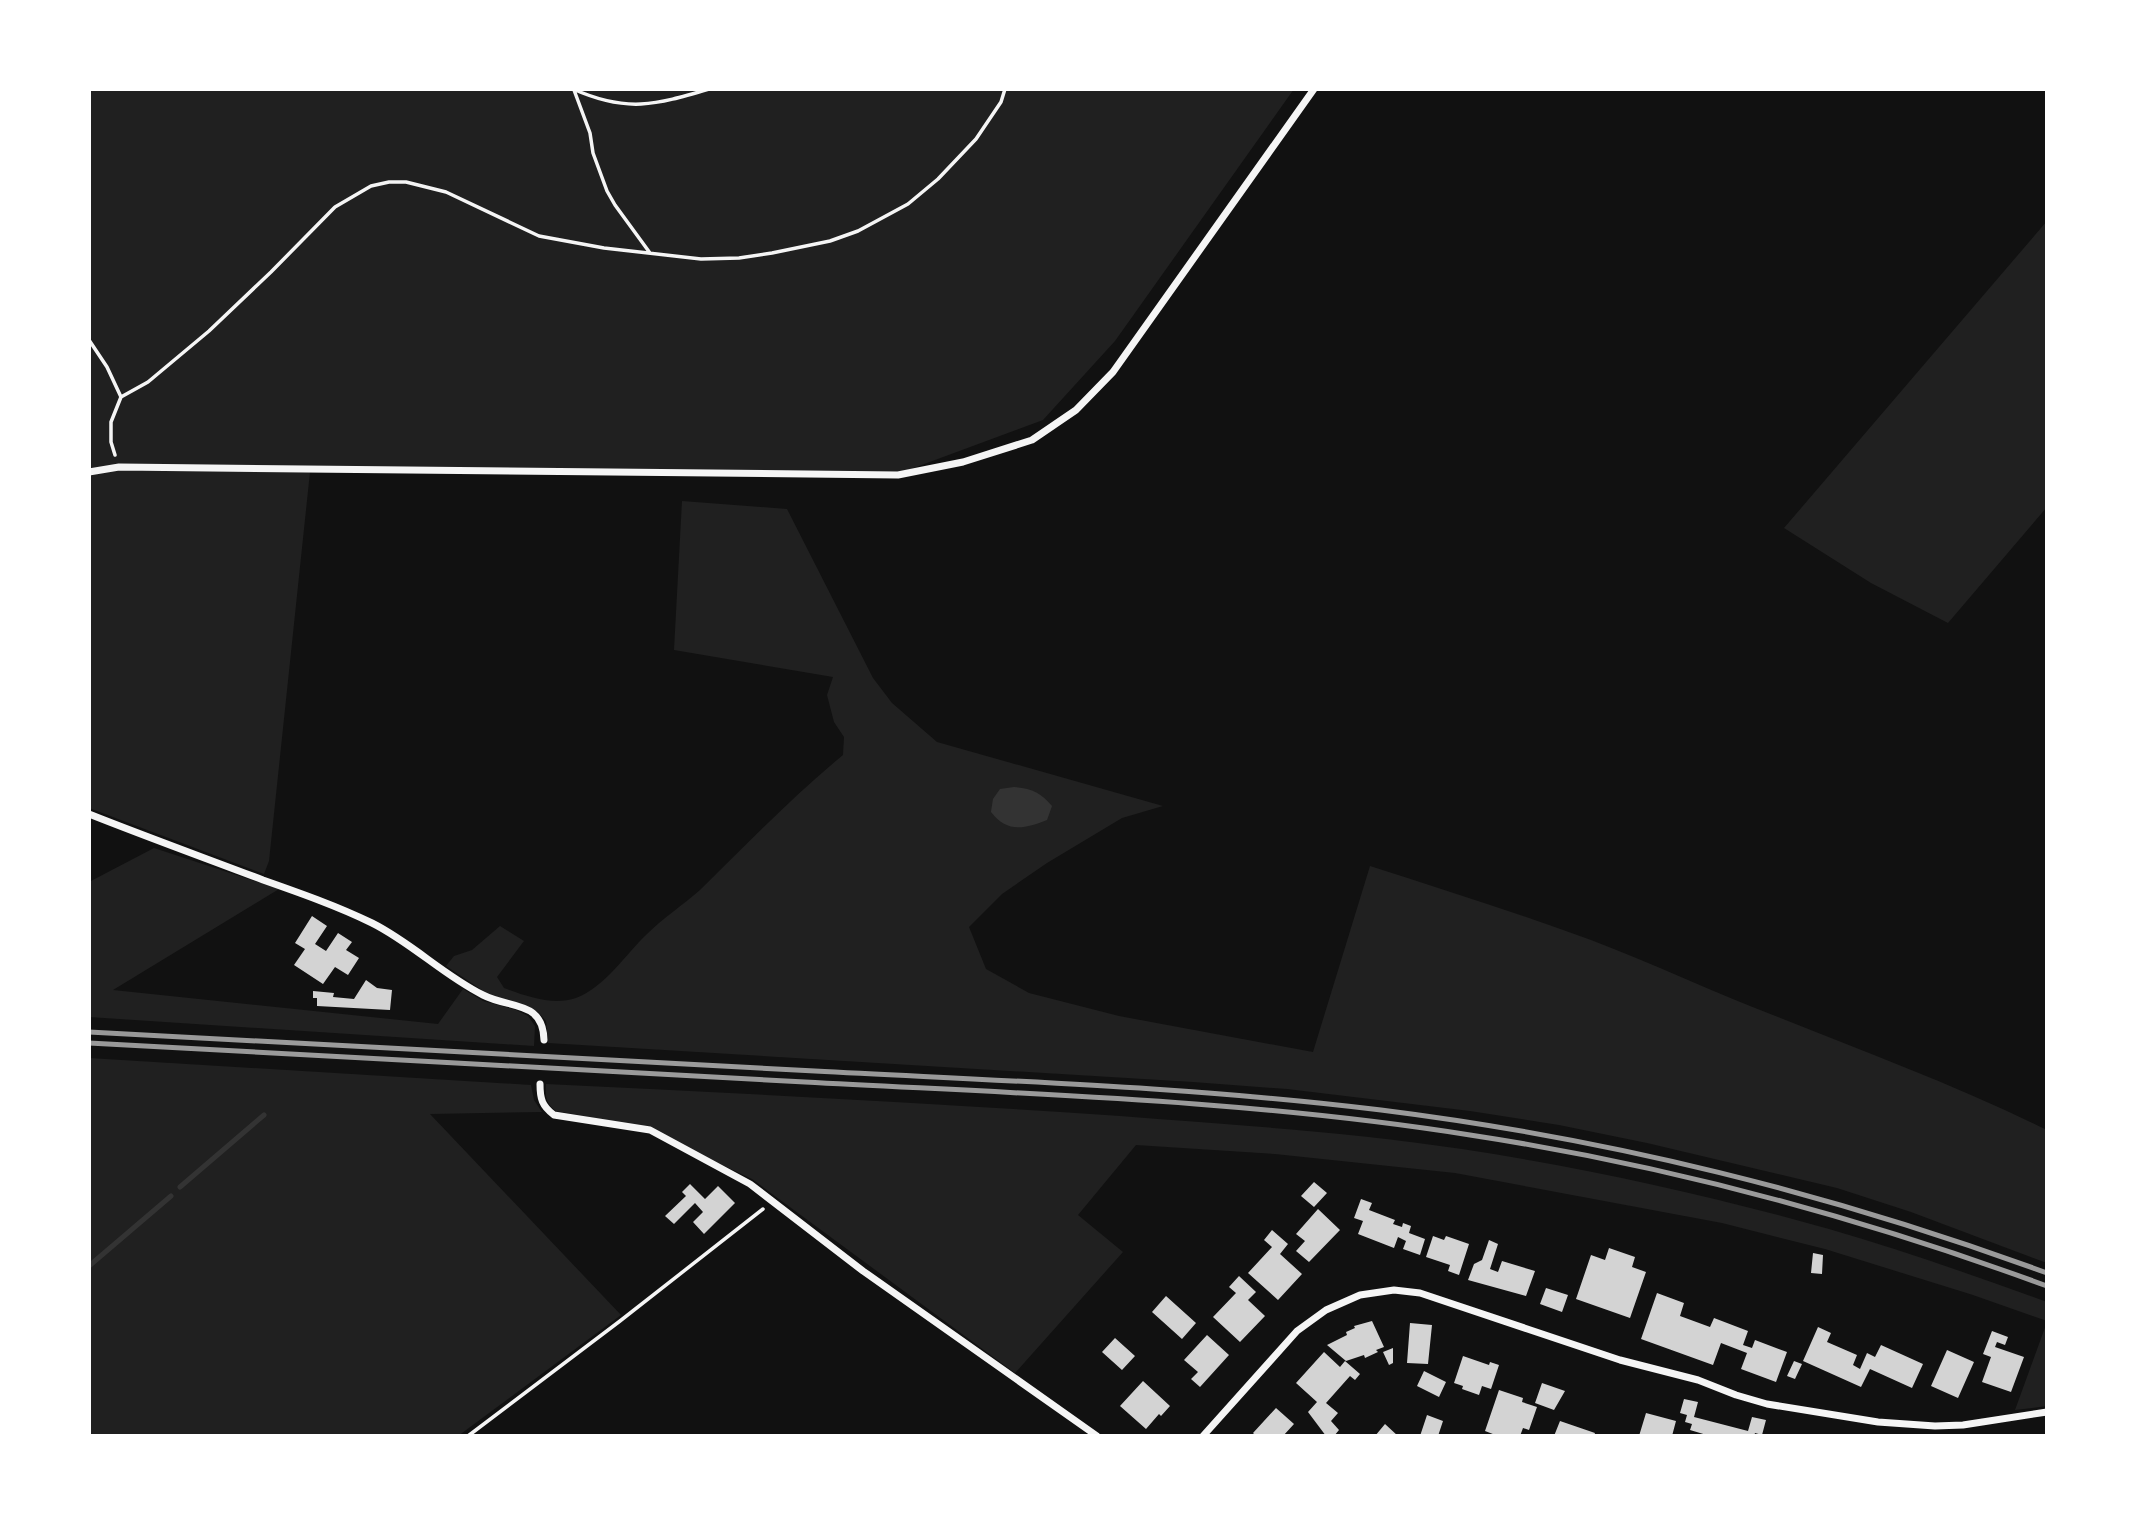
<svg xmlns="http://www.w3.org/2000/svg" width="2136" height="1525" font-family="Overpass,sans-serif">
	<rect width="100%" height="100%" fill="#111"/>
	<path fill="#202020" d="M89,89H1294L1115,341L1043,420L900,473L310,472L269,861L264,874L89,808Z
		M2047,221V507L1948,623L1871,583L1784,528Z
		M682,501L787,509L873,678L892,703L937,742L1163,806L1122,818L1047,863L1002,894L969,927L986,969L1029,993L1119,1016L1313,1052L1370,866C1444,890 1518,913 1591,940C1654,964 1715,993 1778,1017C1868,1053 1960,1087 2047,1130V1263L1911,1212L1837,1188L1647,1143L1559,1125L1470,1111L1287,1089L1193,1082L548,1043L546,1021L538,1012L485,992L446,966L454,956L472,950L500,926L524,941L497,977L504,988C526,996 553,1006 576,998C605,987 625,955 647,934C663,918 683,905 700,890C747,844 792,797 843,755L844,737L834,722L827,695L833,677L674,650Z
		M154,848L279,889L113,990L438,1024L463,989L483,1001L516,1010L528,1016L535,1026L534,1046L89,1017V882Z
		M89,1058L531,1085L534,1100L542,1112L430,1114L621,1315L458,1436H89Z
		M546,1084C737,1093 929,1103 1120,1116C1234,1125 1349,1132 1462,1149C1586,1168 1709,1195 1829,1229C1902,1250 1975,1276 2047,1302V1321L1973,1295L1825,1249L1722,1223L1455,1173L1275,1154L1136,1145L1078,1215L1123,1252L1015,1373L752,1179L714,1161L650,1128L556,1111C546,1103 545,1097 546,1084Z
		M2047,1322V1406L2015,1410Z"/>
	<path fill="#333" d="M1014,787C1032,788 1041,793 1052,806L1047,820C1024,829 1007,833 991,812L993,799L1000,789Z"/>
	<g fill="none" stroke-linecap="round" stroke-linejoin="round">
		<path stroke="#333" stroke-width="5" d="M180,1187L264,1115
			M89,1266L171,1196"/>
	</g>
	<path fill="#d3d3d3" d="M312,916L327,926L315,944L326,951L338,933L352,942L346,950L359,958L348,975L335,967L323,984L294,965L305,949L295,943Z
		M366,980L377,988L392,990L390,1010L317,1006V998H313V991L334,993L333,997L354,999Z
		M1314,1182L1327,1193L1314,1207L1301,1196Z
		M690,1184L705,1199L718,1186L735,1203L704,1234L693,1222L703,1212L695,1203L674,1224L665,1216L686,1196L682,1192Z
		M1361,1199L1372,1203L1369,1210L1395,1220L1393,1224L1402,1227L1403,1223L1411,1226L1409,1233L1425,1239L1420,1255L1403,1249L1406,1241L1398,1237L1394,1248L1358,1234L1363,1221L1354,1218Z
		M1318,1209L1340,1230L1309,1262L1296,1251L1305,1241L1296,1234Z
		M1272,1230L1288,1244L1280,1254L1302,1274L1278,1300L1248,1273L1272,1247L1264,1240Z
		M1433,1236L1444,1240L1446,1236L1469,1244L1459,1275L1448,1271L1450,1265L1426,1257Z
		M1489,1240L1498,1244L1490,1269L1498,1272L1502,1261L1535,1271L1526,1296L1468,1280L1474,1264L1482,1260Z
		M1609,1248L1635,1257L1632,1267L1646,1272L1630,1318L1576,1299L1591,1255L1605,1260Z
		M1813,1253L1823,1255L1822,1274L1811,1273Z
		M1239,1276L1256,1292L1248,1300L1265,1316L1240,1342L1213,1317L1236,1293L1229,1287Z
		M1546,1288L1568,1295L1562,1312L1540,1304Z
		M1657,1293L1684,1303L1680,1316L1710,1327L1714,1318L1748,1331L1743,1345L1752,1348L1755,1340L1787,1352L1776,1382L1741,1369L1747,1353L1721,1343L1713,1365L1641,1339Z
		M1166,1296L1196,1323L1182,1339L1152,1312Z
		M1372,1321L1384,1347L1376,1350L1378,1352L1365,1358L1364,1355L1346,1361L1327,1345L1347,1335L1346,1332L1355,1328L1354,1326Z
		M1410,1323L1432,1325L1428,1364L1407,1363Z
		M1818,1327L1831,1333L1827,1342L1857,1355L1853,1365L1860,1369L1867,1353L1875,1357L1881,1345L1923,1364L1912,1388L1870,1369L1861,1387L1803,1361Z
		M1992,1331L2008,1337L2005,1345L1997,1342L1995,1347L2024,1357L2011,1392L1982,1382L1991,1357L1983,1354Z
		M1207,1335L1229,1355L1200,1387L1191,1379L1198,1372L1184,1360Z
		M1115,1338L1135,1356L1122,1370L1102,1352Z
		M1393,1348V1363L1389,1365L1383,1352Z
		M1947,1350L1974,1362L1958,1398L1931,1386Z
		M1324,1352L1340,1367L1345,1361L1360,1374L1355,1380L1350,1376L1326,1403L1338,1413L1331,1421L1339,1430L1334,1436H1326L1308,1412L1317,1402L1296,1383Z
		M1463,1356L1489,1365L1490,1362L1499,1365L1491,1389L1482,1386L1479,1395L1462,1389L1463,1386L1454,1383Z
		M1794,1361L1802,1364L1795,1379L1787,1376Z
		M1424,1371L1446,1382L1439,1397L1417,1386Z
		M1143,1381L1170,1406L1161,1416L1159,1414L1146,1429L1120,1406Z
		M1542,1383L1565,1391L1554,1410L1535,1403Z
		M1499,1390L1523,1398L1522,1402L1537,1407L1529,1430L1523,1428L1520,1436H1498L1485,1431Z
		M1684,1399L1698,1402L1694,1417L1748,1431L1752,1417L1766,1420L1762,1435L1755,1433L1754,1436H1710L1690,1430L1692,1424L1685,1422L1687,1415L1680,1413Z
		M1276,1408L1294,1424L1283,1436H1256L1253,1433Z
		M1646,1413L1676,1421L1672,1436H1639Z
		M1427,1415L1443,1421L1438,1436H1420Z
		M1560,1421L1595,1433L1594,1436H1554Z
		M1385,1424L1398,1436H1375Z"/>
	<g fill="none" stroke-linecap="round" stroke-linejoin="round">
		<path stroke="#f5f5f5" stroke-width="3.5" d="M573,89C627,113 655,105 709,89
			M574,90L590,133L593,153L607,191L615,205L650,253
			M89,340L107,367L121,397
			M115,455L111,442V422L121,397L148,382L209,331L271,272L335,207L371,186L389,182H406L446,192L539,236L604,248L701,259L739,258L772,253L830,241L858,231L908,204L938,179L976,139L1001,102L1005,89
			M468,1436L620,1321L763,1209"/>
		<path stroke="#f5f5f5" stroke-width="7" d="M89,472L119,467L898,475L963,462L1032,440L1076,410L1113,372L1314,89
			M89,814C147,837 205,858 263,880C300,893 337,906 372,923C412,943 443,975 483,995C510,1009 543,1000 544,1040
			M540,1084C540,1099 542,1106 554,1115L650,1130L750,1184L863,1271L1097,1436
			M1203,1436L1297,1331L1326,1310L1360,1295L1394,1290L1420,1293L1620,1360L1698,1380L1736,1395L1767,1404L1878,1422L1935,1426L1963,1425L2047,1412"/>
		<path stroke="#9a9a9a" stroke-width="5" d="M89,1032C331,1045 573,1058 815,1071C1004,1081 1194,1087 1381,1110C1612,1139 1828,1193 2047,1273
			M89,1043C328,1056 566,1069 805,1082C1027,1094 1250,1100 1470,1135C1667,1165 1859,1217 2047,1286"/>
	</g>
	<rect width="2136" height="1525" fill="none" stroke="#ffffff" stroke-width="182"/>
</svg>
